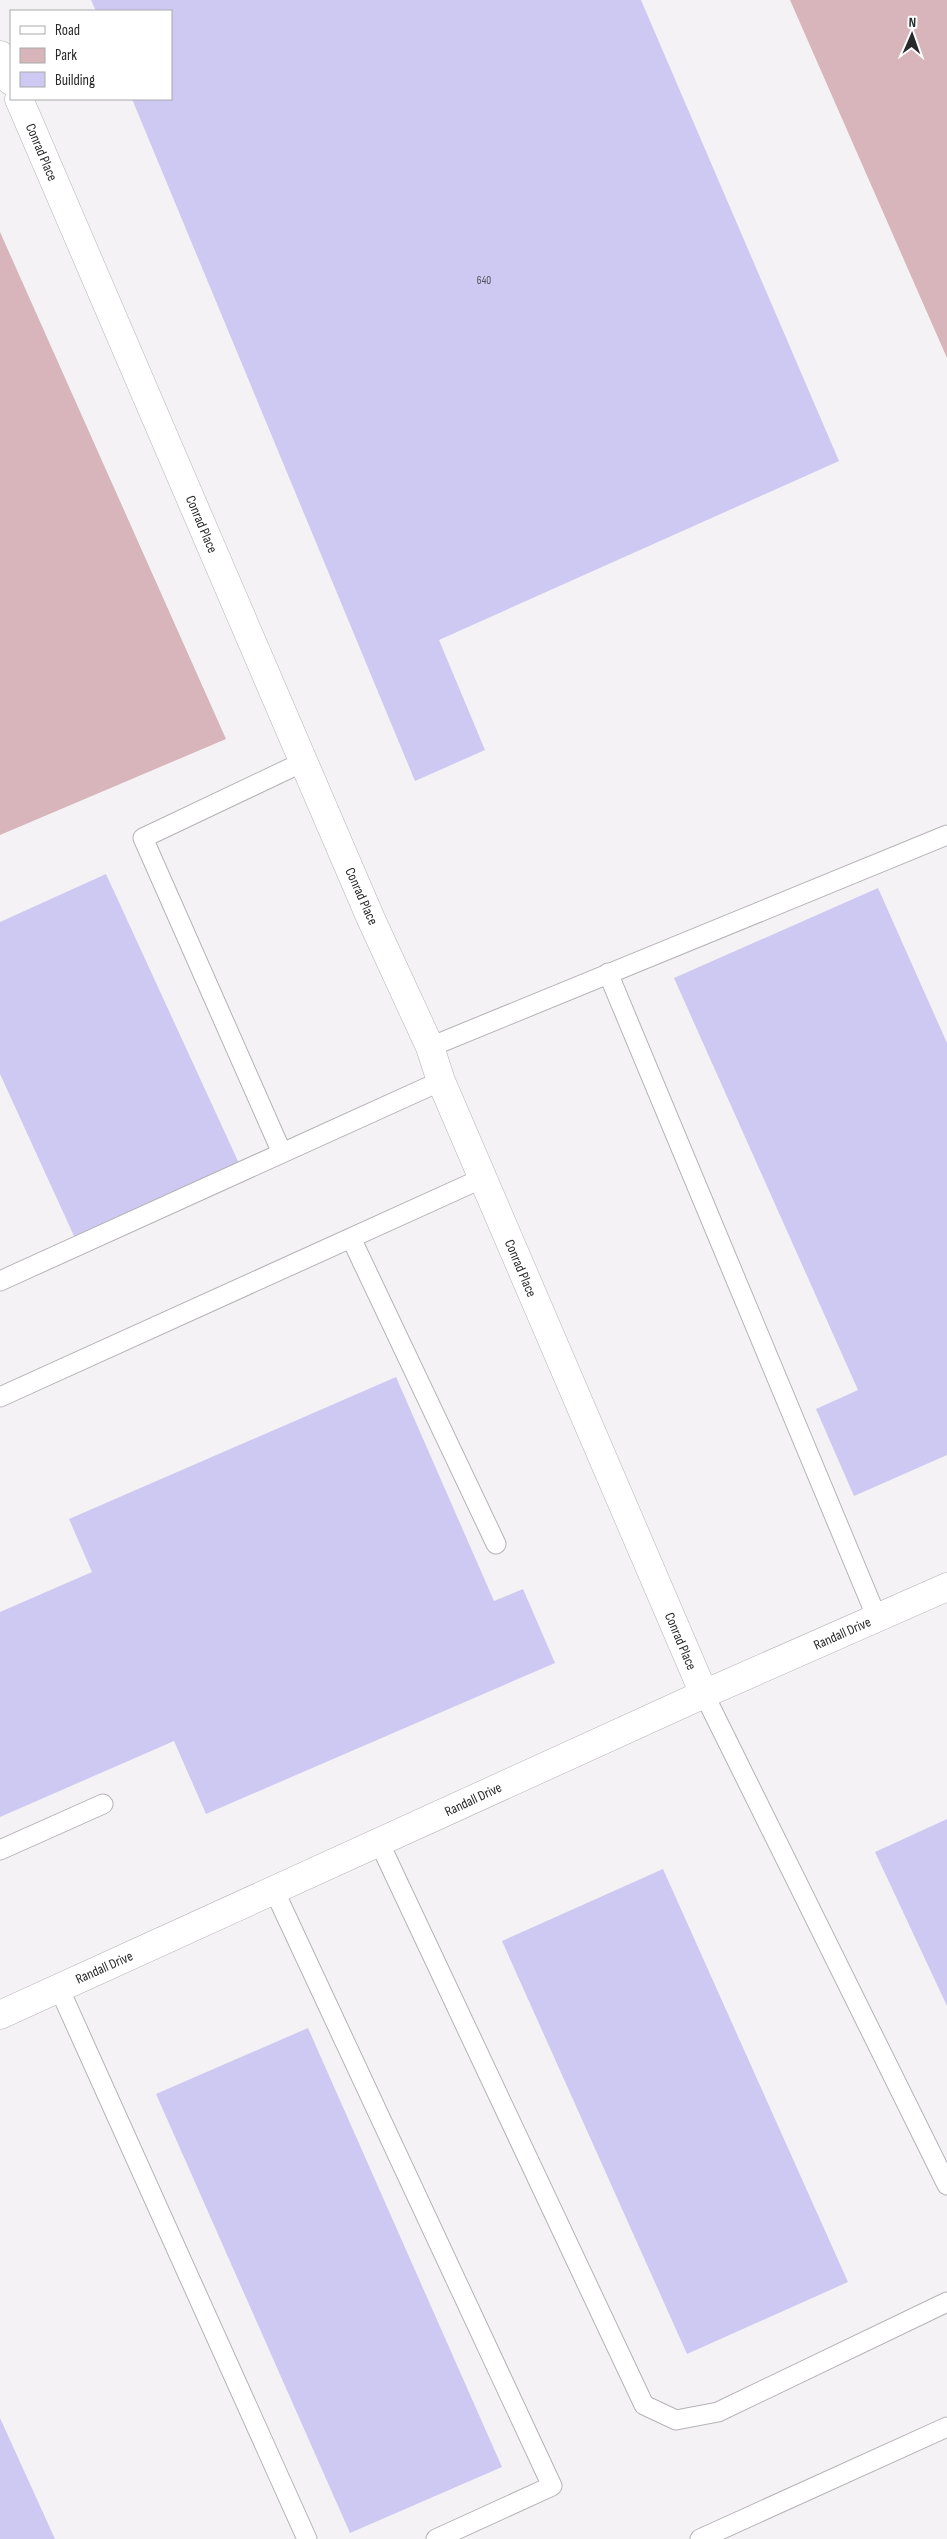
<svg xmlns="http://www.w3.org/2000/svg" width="947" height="2539" font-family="'Sofia Sans Condensed',sans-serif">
	<rect width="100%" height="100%" fill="#f4f2f5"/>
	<path fill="#d7b5bb" d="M790,0H947V358Z
		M0,232L226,739L0,835Z"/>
	<path fill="#cec9f2" d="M91,0H641L839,461L439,640L485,750L415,781L132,99H171V11H96Z
		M106,874L243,1172L79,1247L0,1074V922Z
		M878,888L947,1043V1455L854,1496L816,1409L858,1390L674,978Z
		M396,1377L494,1601L523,1589L555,1663L206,1814L174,1741L0,1817V1612L92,1572L69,1519Z
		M947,1819V2006L875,1852Z
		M663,1869L848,2282L687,2354L502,1941Z
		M308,2028L502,2467L350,2533L156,2094Z
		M0,2418L55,2539H0Z"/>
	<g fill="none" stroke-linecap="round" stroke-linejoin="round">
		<g stroke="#b5b3b6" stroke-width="21">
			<path id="service" d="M608,973L877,1618
				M430,1047L947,835
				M282,1153L143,838L303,762
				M351,1238L496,1544
				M0,1281L441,1081
				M0,1397L483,1178
				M704,1694L947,2185
				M379,1842L644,2405L676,2420L718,2412L947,2302
				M0,1850L103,1804
				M274,1890L552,2486L436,2539
				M59,1988L307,2539
				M700,2539L947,2427"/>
		</g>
		<g stroke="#b5b3b6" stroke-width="29">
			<path id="minor" d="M0,55L11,81
				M19,99L371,919L430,1047L441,1081L704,1694"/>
		</g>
		<g stroke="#b5b3b6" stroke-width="29">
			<path id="tertiary" d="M0,2015L704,1694L947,1587"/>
		</g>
		<use href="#service" stroke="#fff" stroke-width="19"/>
		<use href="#minor" stroke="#fff" stroke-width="28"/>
		<use href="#tertiary" stroke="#fff" stroke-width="28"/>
	</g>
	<g text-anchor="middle" stroke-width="4" stroke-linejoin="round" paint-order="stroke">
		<g font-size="11" fill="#52505c">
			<text x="484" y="284">640</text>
		</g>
		<g font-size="14" fill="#29282a" stroke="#fff">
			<text transform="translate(42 152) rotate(67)" y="5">Conrad Place</text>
			<text transform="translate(202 524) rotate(67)" y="5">Conrad Place</text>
			<text transform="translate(362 896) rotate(66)" y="5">Conrad Place</text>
			<text transform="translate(521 1268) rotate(67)" y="5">Conrad Place</text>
			<text transform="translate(842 1633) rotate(-24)" y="5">Randall Drive</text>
			<text transform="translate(681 1641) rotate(67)" y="5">Conrad Place</text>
			<text transform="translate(473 1799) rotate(-25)" y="5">Randall Drive</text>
			<text transform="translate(104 1967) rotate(-24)" y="5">Randall Drive</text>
		</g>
	</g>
	<rect x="10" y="10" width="162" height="90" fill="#ffffff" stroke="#a9a9aa"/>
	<rect x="20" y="26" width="25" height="8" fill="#ffffff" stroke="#a9a9aa"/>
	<text x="55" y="35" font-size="15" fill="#29282a">Road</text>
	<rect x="20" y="48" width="25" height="15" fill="#d7b5bb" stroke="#a9a9aa"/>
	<text x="55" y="60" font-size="15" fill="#29282a">Park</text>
	<rect x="20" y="72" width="25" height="15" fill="#cec9f2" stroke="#a9a9aa"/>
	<text x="55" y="85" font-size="15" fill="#29282a">Building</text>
	<g transform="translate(912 35) rotate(2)" stroke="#ffffff" stroke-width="4" paint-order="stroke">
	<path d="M0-4L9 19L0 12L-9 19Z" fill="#29282a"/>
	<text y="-8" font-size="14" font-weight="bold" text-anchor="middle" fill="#29282a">N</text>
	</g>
</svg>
